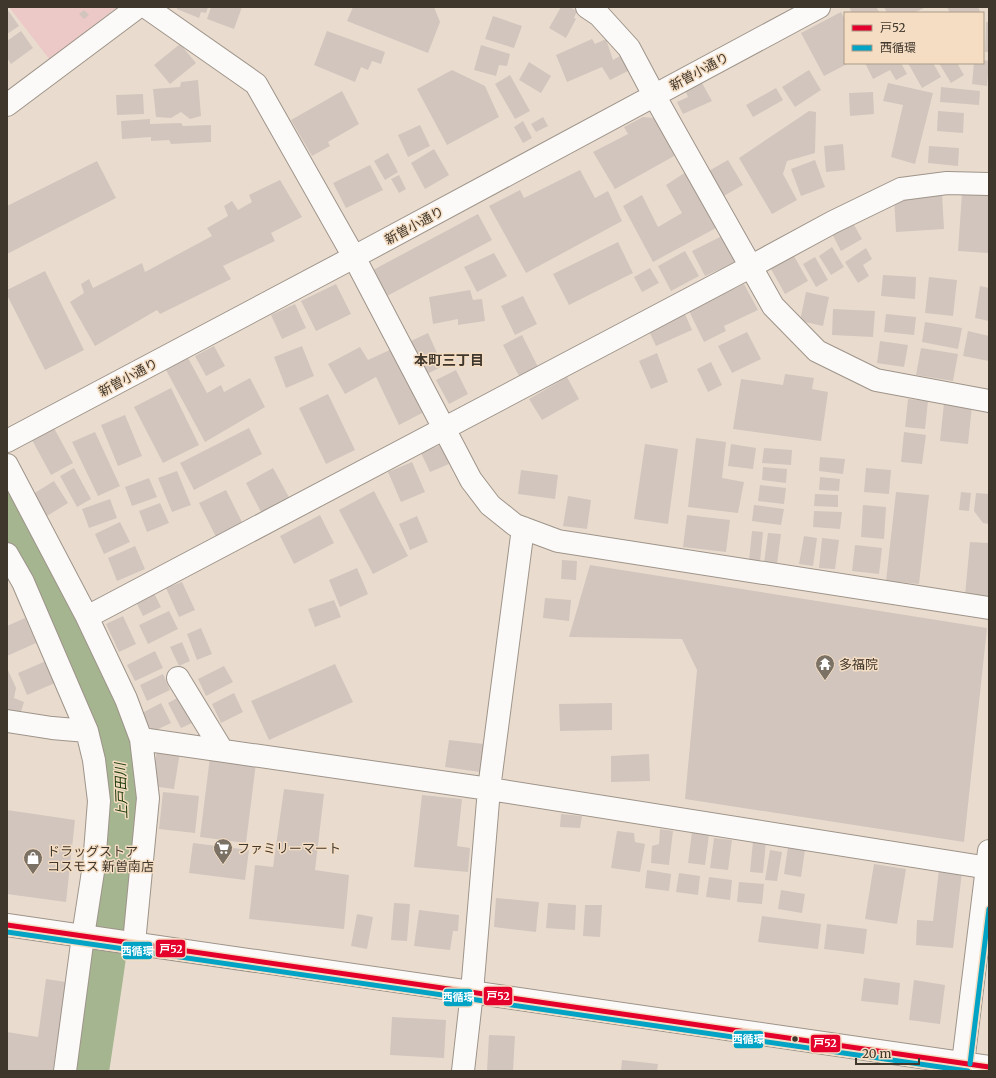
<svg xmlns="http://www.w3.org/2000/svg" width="996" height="1078" font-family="Merriweather,'Noto Sans JP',serif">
	<rect width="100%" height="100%" fill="#e9dcce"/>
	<path fill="#ecc8c7" d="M9,7H117L50,60Z"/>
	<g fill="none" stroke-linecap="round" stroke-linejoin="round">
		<path stroke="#a4b590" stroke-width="38" d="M7,510L72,638L102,705L122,761L123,837L105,971L90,1071"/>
	</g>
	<path fill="#d1c5bd" d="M177,7H208L206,13L201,12L199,18L177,9Z
		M211,7H242L234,29L207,19Z
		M353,7H434L440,22L428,53L347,21Z
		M561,7H569L577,11L574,18L576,19L566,38L549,28Z
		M849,7H876L880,13H852Z
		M884,7H926L914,13H887Z
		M947,7H978L980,11L977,13H950Z
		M7,9L19,26L7,34Z
		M84,10L89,15L84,19L79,14Z
		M841,12L845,20V63H849L824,76L801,33Z
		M493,16L522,26L514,48L485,39Z
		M986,22H989V52H985Z
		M21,31L33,48L11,64L7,58V41Z
		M327,31L385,52L381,64L372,61L368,70L361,67L355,82L314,65Z
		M592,39L595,44L606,39L613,60L622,55L630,70L610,80L602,67L567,82L556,55Z
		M180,44L196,63L170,84L154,65Z
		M481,45L510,54L507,66L499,65L496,76L474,70Z
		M983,60L989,61L987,86L972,84L974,63H983Z
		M529,62L551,76L541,93L519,80Z
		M865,63H901L907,74L896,80L890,70L873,79Z
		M908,63H933L941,77L922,88Z
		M939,63H957L964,75L951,83Z
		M452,70L485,86L499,117L447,145L417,89Z
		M809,70L821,90L795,107L782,87Z
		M510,75L530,111L515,119L495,84Z
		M198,80L201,116L190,119L181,112L171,118L156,117L153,89L180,87L181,82Z
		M702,83L712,101L683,114L677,102L688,97L685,90Z
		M888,83L933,93L915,164L891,157L903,105L883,101Z
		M941,87L980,91L979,105L940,102Z
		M776,88L783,100L753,117L746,105Z
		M342,91L359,124L328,142L330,146L312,156L291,120Z
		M873,92L874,114L850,116L849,93Z
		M143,94L144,114L117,115L116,95Z
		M809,111L816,112L815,153L787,161L783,174L797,200L772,214L739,158Z
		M938,111L964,113L963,133L937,131Z
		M543,117L548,126L536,132L531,124Z
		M643,117L654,118L676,155L615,189L593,152L628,134L624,127Z
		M150,119V124L181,123L183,126L211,125V142L171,144L169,140L151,141V137L122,139L121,121Z
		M523,121L532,138L523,143L514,127Z
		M420,125L430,146L408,157L398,135Z
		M843,144L845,170L826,172L824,146Z
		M929,146L959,148L958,166L928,163Z
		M434,149L449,175L425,189L411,163Z
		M388,153L398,172L385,180L374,161Z
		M728,160L743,185L722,197L707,172Z
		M815,160L825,187L801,196L791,169Z
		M97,161L116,198L7,254V206Z
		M370,165L383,190L346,208L333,183Z
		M580,170L595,198L608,191L622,221L526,273L489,206L520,190L524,198Z
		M686,172L716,228L653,262L623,206L642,195L658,227L682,213L666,185Z
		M399,175L406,189L399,193L391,179Z
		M280,180L302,217L271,233L275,241L223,266L231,279L160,314L157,310L95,346L70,302L84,293L81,284L89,279L93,288L142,263L145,272L212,236L207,228L228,216L224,206L232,201L238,210L252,202L249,195Z
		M962,193L989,195L988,253L958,251Z
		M942,194L944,229L896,232L894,197Z
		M478,214L492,240L387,296L373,270Z
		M849,216L862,239L841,251L829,228Z
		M722,236L735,262L705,276L692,251Z
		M618,242L633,273L569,305L553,274Z
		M832,247L844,267L831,275L819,256Z
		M866,248L872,259L863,265L869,276L858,283L845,262Z
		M685,251L699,276L671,291L658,266Z
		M494,253L507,276L477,292L464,267Z
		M794,256L808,281L785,294L771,269Z
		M815,257L828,280L816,287L803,264Z
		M650,268L659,283L642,292L634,277Z
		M45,271L84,350L45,370L7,295V290Z
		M883,275L916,277L915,299L881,296Z
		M929,277L957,280L953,316L925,313Z
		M336,284L351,314L316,331L301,301Z
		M744,284L758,310L724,326L726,331L704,342L689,311Z
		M980,286L989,288V321L975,318Z
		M470,290L473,300L482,299L485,321L458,325V319L433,324L429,297Z
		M806,292L829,297L823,326L800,321Z
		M523,296L537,324L515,335L501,306Z
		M295,304L306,328L282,339L271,315Z
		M833,309L875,311L873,337L832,335Z
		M684,312L692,330L656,346L648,329Z
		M886,314L916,317L914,335L884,332Z
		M925,322L962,328L958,349L922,342Z
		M968,331L989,336V361L963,356Z
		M747,332L761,359L732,373L718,346Z
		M428,333L443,366L427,374L411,341Z
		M522,335L538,367L519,376L503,345Z
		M880,341L908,345L904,367L877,363Z
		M214,346L225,366L206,376L195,356Z
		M302,346L314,376L286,388L274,357Z
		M360,347L368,360L392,349L424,412L399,425L376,377L345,394L328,364Z
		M921,348L958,354L953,381L916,375Z
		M657,353L668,382L651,389L639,361Z
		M188,358L207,393L221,385L224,392L250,378L265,407L205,442L166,370Z
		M711,362L722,385L708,392L697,369Z
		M456,370L468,394L449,404L436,380Z
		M785,374L814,378L812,389L828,392L821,441L733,429L741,379L783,385Z
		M567,377L579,399L542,420L529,399Z
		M171,388L199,445L163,463L134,407Z
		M328,394L355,450L326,464L299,408Z
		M908,399L928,401L925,429L905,427Z
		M944,403L972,406L968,444L940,441Z
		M125,415L142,456L118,466L101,425Z
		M54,428L73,463L51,475L32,440Z
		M249,428L262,454L194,490L180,463Z
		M95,432L120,486L98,496L72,442Z
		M904,432L926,435L922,464L901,462Z
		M696,438L726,442L722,478L744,482L738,513L688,507Z
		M645,444L678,449L668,524L634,519Z
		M731,444L756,448L753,469L728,466Z
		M440,445L449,464L430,472L421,453Z
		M764,448L792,450L791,465L762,463Z
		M820,457L845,459L843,474L819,471Z
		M412,462L425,492L401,502L388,472Z
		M763,467L787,469L786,483L762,480Z
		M74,468L91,499L77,507L60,476Z
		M273,468L290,499L262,514L246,483Z
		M866,468L891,470L889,494L864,492Z
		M521,470L558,475L555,499L518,494Z
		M177,471L191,505L172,512L158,478Z
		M820,477L840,479L839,491L819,490Z
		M149,478L157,497L132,506L125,487Z
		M54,481L68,503L47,516L33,494Z
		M760,485L786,488L784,504L758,501Z
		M226,490L244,526L217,539L199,503Z
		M374,491L408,556L373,574L339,510Z
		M896,492L929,495L919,584L886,581Z
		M961,492L971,493L969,511L959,510Z
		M976,493L989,494V524L983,523L974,511Z
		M815,494L838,495V507L814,506Z
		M568,496L591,500L587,529L563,526Z
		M110,499L117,518L89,528L82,509Z
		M160,503L169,523L147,532L139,511Z
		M754,505L784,509L781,525L752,521Z
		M863,505L886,507L884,539L861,537Z
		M814,511L842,512L840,529L813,527Z
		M320,515L334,543L294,564L280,536Z
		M687,515L730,520L726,552L683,547Z
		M417,516L428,542L410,550L399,524Z
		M120,522L130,542L104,554L95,534Z
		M752,531L763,532L760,562L749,561Z
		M768,533L781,534L777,564L764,563Z
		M804,536L817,538L813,566L799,564Z
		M822,538L839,540L835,569L819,568Z
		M970,542L989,543V596L965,595Z
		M855,545L882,548L879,574L852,571Z
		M135,546L145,569L117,581L108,558Z
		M562,560L577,561L576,580L561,579Z
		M590,565L987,628L964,842L685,799L697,670L682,639L569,637Z
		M357,568L368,594L340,607L329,580Z
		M182,582L195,610L179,617L166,588Z
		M153,591L161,607L143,616L135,600Z
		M545,598L571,600L569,621L543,618Z
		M334,600L341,617L315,627L308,609Z
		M169,611L178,629L148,644L139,625Z
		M123,616L136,644L119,652L106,624Z
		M25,618L36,643L7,656V626Z
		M201,628L212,654L197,660L187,634Z
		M182,642L190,661L179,666L170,647Z
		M155,651L163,668L135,681L127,665Z
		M46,661L55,683L27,695L18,673Z
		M335,664L353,702L269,740L251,701Z
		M224,666L233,682L206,696L198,679Z
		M7,668L16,688L14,698L24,702L20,715L7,711Z
		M163,674L170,690L147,701L140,685Z
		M234,693L243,712L221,723L212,704Z
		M181,696L194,722L181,728L168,703Z
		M161,703L171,723L152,732L142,713Z
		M612,703V730L560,731L559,704Z
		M449,740L484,744L480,772L445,767Z
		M157,749L180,752L174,789L151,786Z
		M649,754L650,781L611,782V756Z
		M210,757L256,763L246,843L200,837Z
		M284,789L324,794L315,870L349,875L344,929L249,919L255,865L273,867Z
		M163,792L199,796L195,833L159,829Z
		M422,795L462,799L457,846L470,848L468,872L414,867Z
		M7,810L75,820L66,902L7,894Z
		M561,814L582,816L580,828L560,827Z
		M660,829L673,831L669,865L651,863L652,846L659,844Z
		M617,831L634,833L635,842L645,844L640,872L611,868Z
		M692,832L709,834L705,865L688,863Z
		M714,838L732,840L728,870L710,868Z
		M753,841L766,842L763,873L750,872Z
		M193,843L249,850L245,880L189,873Z
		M788,847L805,850L801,877L784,874Z
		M770,850L782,852L777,881L765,880Z
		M874,864L906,869L897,924L865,919Z
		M939,869L962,872L953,948L916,945L917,920L933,921Z
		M647,870L671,874L669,891L645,888Z
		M679,873L700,876L698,895L676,892Z
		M709,877L732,880L730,900L706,897Z
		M739,882L764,884L762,904L737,902Z
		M781,890L805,894L802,913L778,909Z
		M496,898L539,902L536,932L494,927Z
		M394,903L410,904L407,941L391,940Z
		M548,903L576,905L575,930L546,928Z
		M585,905H602L600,937L583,936Z
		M419,910L459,915L458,931H453L450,950L414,946Z
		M357,914L373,917L367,949L351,946Z
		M762,916L821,924L818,949L758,942Z
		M827,924L867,929L864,954L824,949Z
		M864,978L900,983L898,1005L861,1001Z
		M46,979L66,982L53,1071H7V1032L38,1037Z
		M914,980L945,985L940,1024L909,1020Z
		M392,1017L446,1020L444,1058L390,1055Z
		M489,1035L515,1036L513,1071H487Z
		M622,1060L658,1064L657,1071H621Z"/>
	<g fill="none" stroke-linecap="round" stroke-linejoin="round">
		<g stroke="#9e948a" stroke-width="24">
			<path id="minor" d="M146,7L256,84L354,257L471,480L490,505L515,525L558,541L989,608
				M587,7L599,15L629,48L654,95L773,306L817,351L876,380L989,401
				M7,105L138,7
				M7,441L354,257L819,7
				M7,465L87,617L126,699L141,739L148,798L134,943
				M7,554L23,582L87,731L94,760L99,801L94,865L83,936L65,1071
				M87,617L750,267L833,222L901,189L947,183L989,184
				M178,678L222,750
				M7,721L52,728L87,731
				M141,739L496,790L989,868
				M463,1071L472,992L489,789L523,528"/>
		</g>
		<g stroke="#9e948a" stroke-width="24">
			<path id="major" d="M7,925L989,1067
				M963,1063L989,851"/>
		</g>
		<use href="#minor" stroke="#fcfaf8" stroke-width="22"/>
		<use href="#major" stroke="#fcfaf8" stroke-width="22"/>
		<g stroke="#f4ddc3" stroke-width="8">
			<path id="bus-1" d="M7,925L989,1067"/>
		</g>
		<g stroke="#f4ddc3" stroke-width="8">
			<path id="bus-2" d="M7,932L968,1071
				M970,1064L989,909"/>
		</g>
		<use href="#bus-1" stroke="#e4002b" stroke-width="5"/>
		<use href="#bus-2" stroke="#03a3c6" stroke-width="5"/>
	</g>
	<defs>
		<g id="temple-pin" transform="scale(1)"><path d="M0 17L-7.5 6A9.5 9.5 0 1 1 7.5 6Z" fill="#7b7165" stroke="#f4ddc3"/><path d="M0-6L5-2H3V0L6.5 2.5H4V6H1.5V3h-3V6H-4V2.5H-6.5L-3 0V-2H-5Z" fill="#fff"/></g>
		<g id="supermarket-pin" transform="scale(1)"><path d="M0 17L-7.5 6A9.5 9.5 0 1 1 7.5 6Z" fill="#7b7165" stroke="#f4ddc3"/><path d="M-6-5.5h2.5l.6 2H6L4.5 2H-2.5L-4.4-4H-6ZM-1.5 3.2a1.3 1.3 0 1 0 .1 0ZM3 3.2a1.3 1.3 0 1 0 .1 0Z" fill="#fff"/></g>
		<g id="shop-pin" transform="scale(1)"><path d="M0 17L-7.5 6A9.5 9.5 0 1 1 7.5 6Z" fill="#7b7165" stroke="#f4ddc3"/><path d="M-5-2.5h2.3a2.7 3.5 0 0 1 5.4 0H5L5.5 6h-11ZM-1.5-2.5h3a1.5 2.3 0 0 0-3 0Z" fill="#fff"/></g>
	</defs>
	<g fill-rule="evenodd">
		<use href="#temple-pin" x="825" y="664"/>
		<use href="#supermarket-pin" x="223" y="848"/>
		<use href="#shop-pin" x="33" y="858"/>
	</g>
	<circle fill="#40372c" stroke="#f4ddc3" stroke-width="1.5" cx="795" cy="1039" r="3.5"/>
	<g text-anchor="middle" stroke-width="3" stroke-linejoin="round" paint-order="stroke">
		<g font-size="13" fill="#40372c" stroke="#f4ddc3">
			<text transform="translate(699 71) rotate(-28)" y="5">新曽小通り</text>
			<text transform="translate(414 225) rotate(-28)" y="5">新曽小通り</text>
			<text transform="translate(128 377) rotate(-28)" y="5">新曽小通り</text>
		</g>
		<g font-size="13" fill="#40372c" stroke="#f4ddc3" text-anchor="start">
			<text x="839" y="669">多福院</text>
			<text x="237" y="853">ファミリーマート</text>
			<text x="47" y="856">ドラッグストア<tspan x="47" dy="15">コスモス 新曽南店</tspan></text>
		</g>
		<g font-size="14" font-weight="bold" fill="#40372c" stroke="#f4ddc3">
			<text x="449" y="365">本町三丁目</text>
		</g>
		<g font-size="14" font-style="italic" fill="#1f3b08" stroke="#f4ddc3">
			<text transform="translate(121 791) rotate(-92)" y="5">上戸田川</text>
		</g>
	</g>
	<g stroke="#f4ddc3" stroke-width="1.5">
		<rect x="155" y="939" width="31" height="19" rx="4" fill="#e4002b"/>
		<rect x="122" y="941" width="31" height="19" rx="4" fill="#03a3c6"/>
		<rect x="483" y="986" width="30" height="20" rx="4" fill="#e4002b"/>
		<rect x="443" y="988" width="30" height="19" rx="4" fill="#03a3c6"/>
		<rect x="733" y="1030" width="31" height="19" rx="4" fill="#03a3c6"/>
		<rect x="810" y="1034" width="31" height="19" rx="4" fill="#e4002b"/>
	</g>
	<g font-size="11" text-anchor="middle" font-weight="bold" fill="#fff">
		<text x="171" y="953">戸52</text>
		<text x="137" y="955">西循環</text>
		<text x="498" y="1000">戸52</text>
		<text x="458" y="1001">西循環</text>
		<text x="748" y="1043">西循環</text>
		<text x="825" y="1047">戸52</text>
	</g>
	<rect width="996" height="1078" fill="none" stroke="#40372c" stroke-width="16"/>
	<rect x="844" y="12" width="140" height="52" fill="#f4ddc3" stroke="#ac9b87"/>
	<rect x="852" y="25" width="20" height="6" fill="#e4002b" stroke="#ac9b87"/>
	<text x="880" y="32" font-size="12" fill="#40372c">戸52</text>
	<rect x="852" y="45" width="20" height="6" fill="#03a3c6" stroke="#ac9b87"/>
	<text x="880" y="52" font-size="12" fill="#40372c">西循環</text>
	<path d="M856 1058v6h63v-6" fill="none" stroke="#40372c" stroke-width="2"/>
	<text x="862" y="1058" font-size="12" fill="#40372c" stroke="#f4ddc3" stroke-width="3" paint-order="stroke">20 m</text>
</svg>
